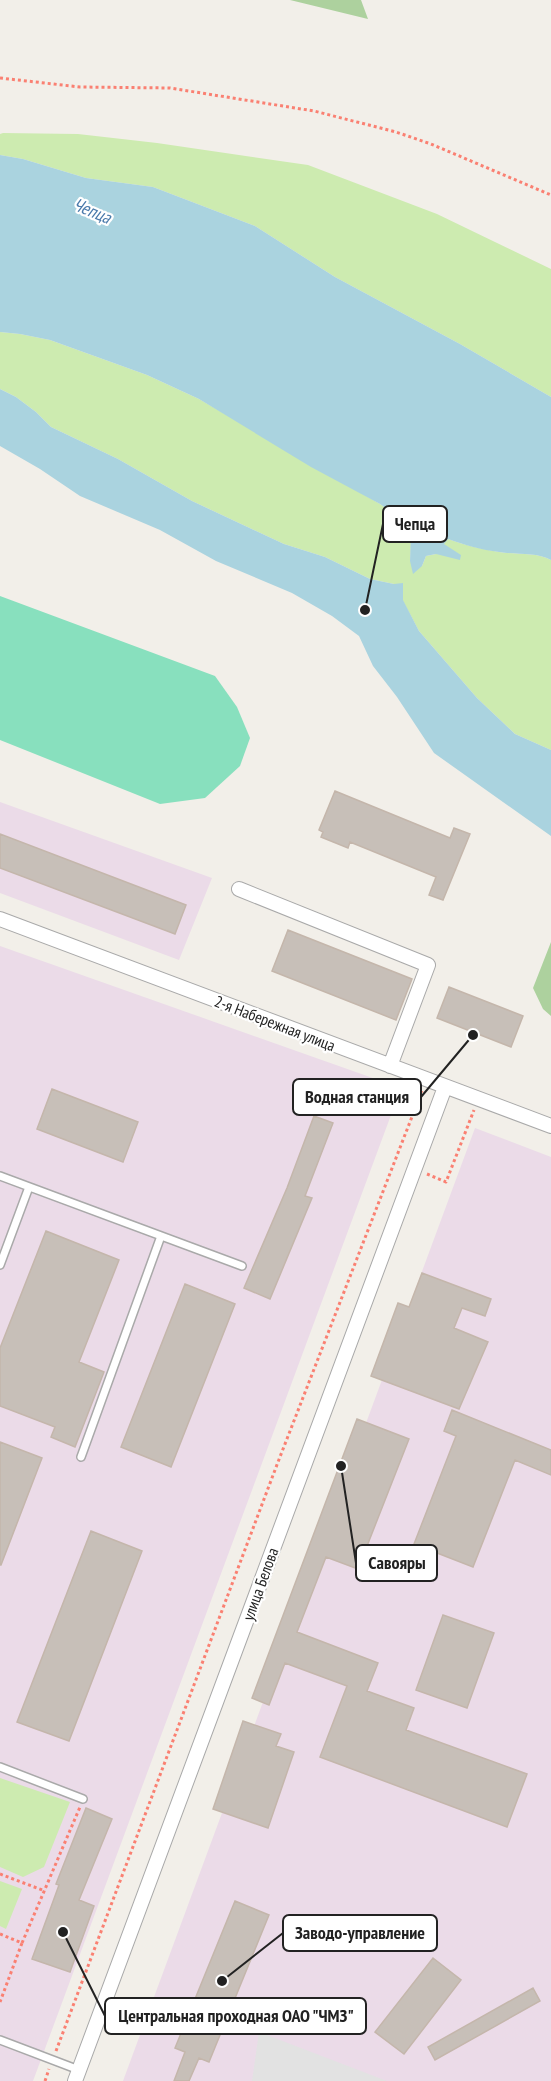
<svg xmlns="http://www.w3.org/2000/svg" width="551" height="2081" font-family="'PT Sans Narrow',sans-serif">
	<rect width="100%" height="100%" fill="#f2efe9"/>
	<path fill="#ebdbe8" d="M0,802L212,878L179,960L0,893Z
		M0,946L401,1088L33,2081H0Z
		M475,1128L551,1157V2081H123Z"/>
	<path fill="#cdebb0" d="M3,133L78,134L157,143L308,165L437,214L551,269V397L460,344L335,277L255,226L153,187L86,178L23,159L0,155V134Z
		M0,332L20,334L50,340L147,375L199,399L380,504C410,525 413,522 410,561L422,566L426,556L436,554L460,555L443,544L448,539C465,545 481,549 499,552C516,555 536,552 551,560V750L515,734L477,698L419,631L394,584L370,579L325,557L284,544L192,501L118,459L51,427L36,412L16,397L0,389Z
		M0,1778L70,1802L44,1867L23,1877L0,1867Z
		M0,1881L22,1889L6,1929L0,1926Z"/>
	<path fill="#add19e" d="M290,0H361L368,19Z
		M551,942V1016L543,1009L533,988Z"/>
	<path fill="#88e0be" d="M0,596L215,676L237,707L250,738L240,766L205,798L160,804L0,740Z"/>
	<path fill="#e2e2e2" d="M259,2032L387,2081H252Z"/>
	<path fill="#aad3df" d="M0,155L23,159L86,178L153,187L255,226L335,277L460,344L551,397V560C536,552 516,555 499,552C481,550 465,545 448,539L444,544L461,555L460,560L436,554L426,556L422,566L413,574L410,561L411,532L407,523L380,504L311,467L199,399L147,375L50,340L20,334L0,332Z
		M0,389L16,397L36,412L51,427L118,459L192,501L284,544L325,557L370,579L394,584L403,583V600L419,631L477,698L515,734L551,750V836L434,753L397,697L373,666L359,636L332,616L292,593L216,561L160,530L80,496L40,469L0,446Z"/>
	<path fill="#c7bfb8" stroke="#c4b6ab" stroke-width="1.5" d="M335,791L450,838L454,828L470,834L443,900L429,895L436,877L350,842L348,848L321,837L323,832L319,830Z
		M0,834L186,905L175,934L0,868Z
		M288,930L412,979L396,1020L272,971Z
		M449,987L523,1016L511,1047L437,1018Z
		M52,1089L138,1122L123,1162L37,1129Z
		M314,1116L333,1123L305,1196L312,1198L270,1299L244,1288L287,1188Z
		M46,1231L119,1260L79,1362L104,1372L75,1447L51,1437L55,1427L0,1406V1348Z
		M422,1273L491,1299L485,1316L462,1308L454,1328L488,1342L459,1409L371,1376L398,1303L409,1307Z
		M185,1284L235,1304L171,1467L121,1447Z
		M452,1410L551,1450V1475L515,1460L473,1567L414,1544L456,1436L444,1431Z
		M357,1419L409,1439L358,1569L326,1557L297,1632L378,1663L367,1691L414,1708L406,1730L527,1774L507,1827L320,1757L347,1686L285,1663L269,1705L252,1698Z
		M0,1442L42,1458L1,1565H0Z
		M91,1531L142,1551L69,1741L17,1722Z
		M443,1615L494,1633L467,1708L416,1690Z
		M243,1721L281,1734L276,1746L294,1752L268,1828L213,1809Z
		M86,1808L112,1819L79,1900L94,1906L70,1972L32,1959L59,1885L56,1884Z
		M235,1901L269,1915L209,2062L199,2058L189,2081H174L185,2052L175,2048Z
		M433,1958L461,1980L404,2054L375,2032Z
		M533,1988L540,2001L435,2060L428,2047Z"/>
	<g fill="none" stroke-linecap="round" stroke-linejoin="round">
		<g stroke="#a9a9a9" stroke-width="10">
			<path id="lane" d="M0,1176L242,1266
				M0,1265L29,1187
				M81,1457L161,1236
				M0,1767L83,1799
				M0,2040L79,2070"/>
		</g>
		<g stroke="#a9a9a9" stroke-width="16">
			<path id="street" d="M239,889L428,965L390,1066
				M0,919L551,1126
				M75,2081L445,1087"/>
		</g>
		<path stroke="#fa8072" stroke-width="3" stroke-dasharray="3 3" stroke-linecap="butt" d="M0,78L80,87L170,88L314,111L396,132L431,144L551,195
			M427,1174L446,1182L474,1110
			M0,1874L45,1891
			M0,1934L22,1943L0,2002
			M22,1943L80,1807
			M56,2051L278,1462L422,1091
			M45,2081L49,2069"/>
		<use href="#lane" stroke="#fff" stroke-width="7"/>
		<use href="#street" stroke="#fff" stroke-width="14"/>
	</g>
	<g text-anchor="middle" stroke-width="4.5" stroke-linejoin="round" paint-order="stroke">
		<g font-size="16" fill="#222" stroke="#fff">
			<text transform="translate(275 1023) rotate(21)" y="6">2-я Набережная улица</text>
			<text transform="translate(260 1584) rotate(-70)" y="6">улица Белова</text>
		</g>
		<g font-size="18" font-style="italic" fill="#4a7aab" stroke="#fff">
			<text transform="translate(92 211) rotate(23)" y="6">Чепца</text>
		</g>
	</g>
	<path fill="none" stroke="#222" stroke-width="2" d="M365 610L383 524M473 1035L421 1097M341 1466L356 1563M222 1981L283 1933M63 1932L105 2016"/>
	<g fill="#222" stroke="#fff" stroke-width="2">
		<circle cx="365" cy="610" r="6"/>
		<circle cx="473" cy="1035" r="6"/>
		<circle cx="341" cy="1466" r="6"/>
		<circle cx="222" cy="1981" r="6"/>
		<circle cx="63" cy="1932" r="6"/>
	</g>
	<g fill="#fff" stroke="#222" stroke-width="2">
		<rect x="383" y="506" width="64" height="36" rx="6"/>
		<rect x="293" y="1079" width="128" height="36" rx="6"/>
		<rect x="356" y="1545" width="81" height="36" rx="6"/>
		<rect x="283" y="1915" width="154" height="36" rx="6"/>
		<rect x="105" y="1998" width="261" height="36" rx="6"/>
	</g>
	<g font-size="18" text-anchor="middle" font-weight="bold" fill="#222">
		<text x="415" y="530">Чепца</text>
		<text x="357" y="1103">Водная станция</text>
		<text x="397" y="1569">Савояры</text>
		<text x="360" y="1939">Заводо-управление</text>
		<text x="236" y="2022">Центральная проходная ОАО "ЧМЗ"</text>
	</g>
</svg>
